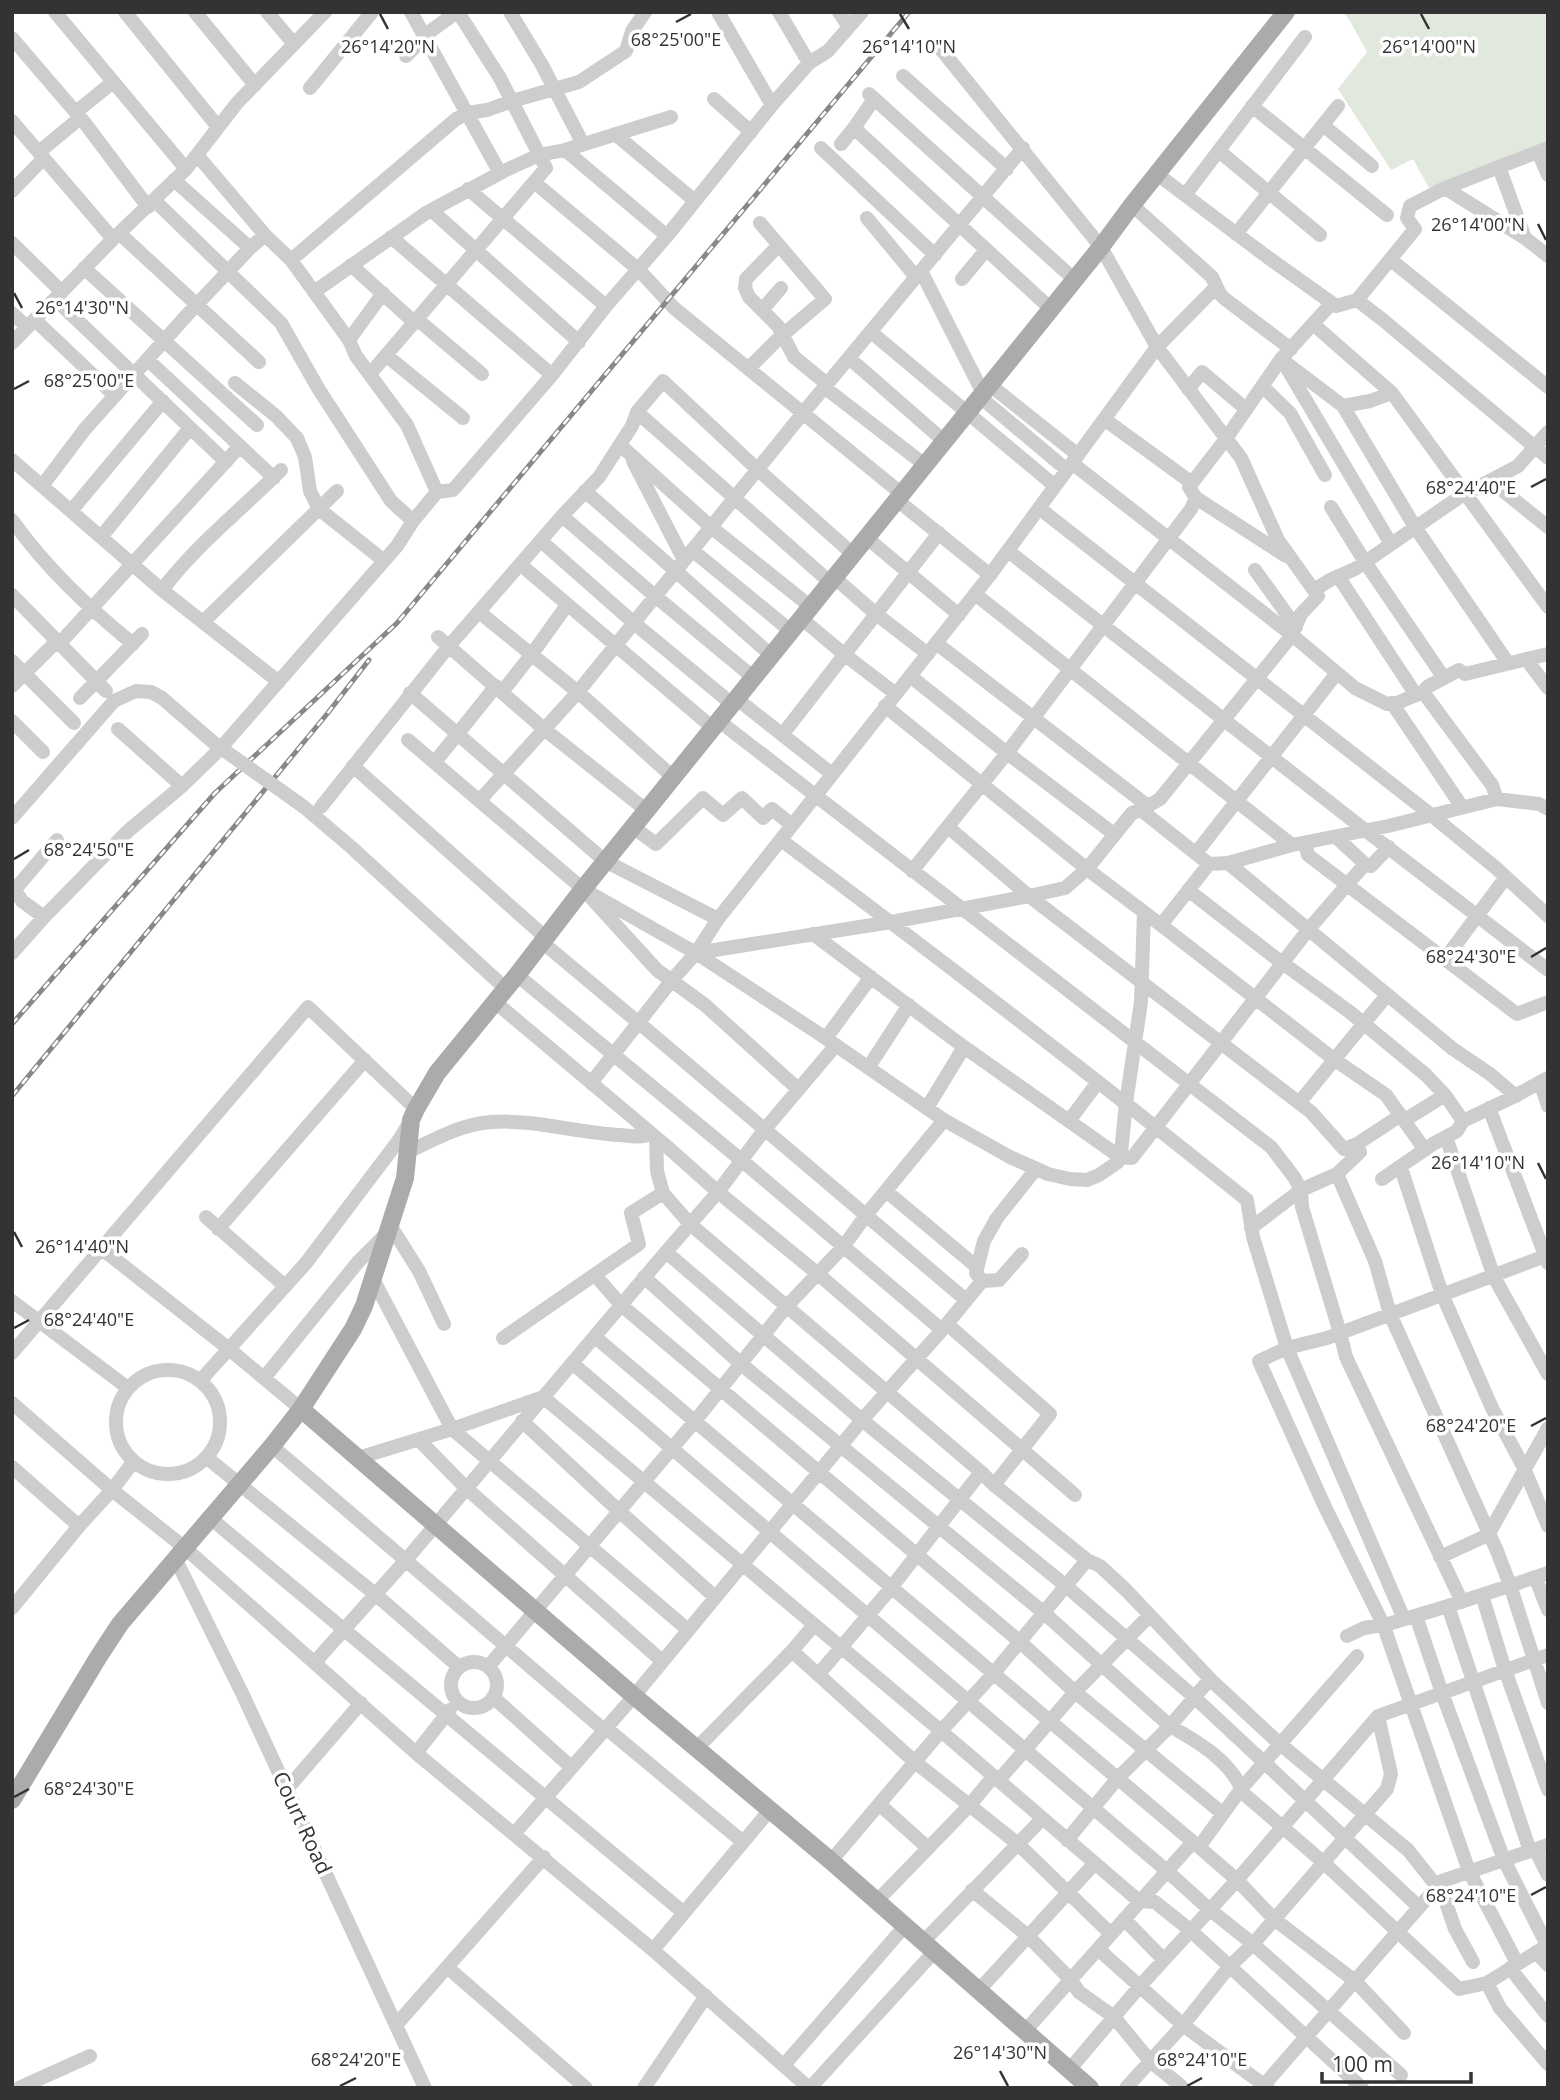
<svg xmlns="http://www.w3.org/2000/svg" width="1560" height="2100" font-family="'Open Sans',sans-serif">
	<rect width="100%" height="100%" fill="#fff"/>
	<path fill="#e1e8dd" d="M1343,12H1548V141L1429,188L1413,159L1391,170L1338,89L1367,52L1350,21Z"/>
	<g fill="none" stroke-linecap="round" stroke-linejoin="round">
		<path stroke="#cdcdcd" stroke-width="14" d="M55,12L186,169
			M125,12L218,127
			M195,12L255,85
			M267,12L294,44
			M411,12L500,173
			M510,12L542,65L583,144
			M718,12L772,105
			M779,12L809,63
			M839,12L849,27
			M12,38L84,122L148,207
			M940,48L1101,247L1157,347L1241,458L1278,540L1318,596L1301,614L1292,635L1160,799L1141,810
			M406,56L432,30L457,12
			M903,76L1007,169
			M310,88L372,12
			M869,94L1075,280
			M714,99L751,132
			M1252,106L1387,215
			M76,112L113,82
			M12,121L113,239
			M1323,125L1372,166
			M854,128L1051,309
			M615,134L695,201
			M841,144L854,128L874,99
			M821,148L935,255
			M565,150L667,236
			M1219,151L1320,235
			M39,152L80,118
			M1538,152L1548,175
			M197,155L265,235L291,260L349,340L356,356L407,425L437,492
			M1499,167L1525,238
			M1157,174L1266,256L1336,306L1357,300L1415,229L1407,218L1410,206L1445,188L1548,148
			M174,180L250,248
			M534,182L639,270L674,308L902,494
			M1445,188L1525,238L1548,256
			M468,189L606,306
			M12,191L44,158
			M1185,195L1305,37
			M154,200L281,323L318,388L391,501L413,521
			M1132,205L1212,277L1220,294L1225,299L1291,349
			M431,210L579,342
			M867,218L916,277
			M119,233L259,362
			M1236,234L1338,106
			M391,237L552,375
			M12,243L62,292
			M779,245L746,279L745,288L749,297L778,326L794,357L827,384
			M291,260L456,119L468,113L487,110L512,101L579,82L626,51L632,31L645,12
			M1391,260L1548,387
			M351,265L415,323
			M84,268L257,425
			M921,271L983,393
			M962,279L986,250
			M314,292L426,213L504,171L539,155L565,150L671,117
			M55,299L226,462
			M1357,300L1383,320L1548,458
			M762,310L781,288
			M12,313L27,327
			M35,320L115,396
			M418,320L482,374
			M1313,324L1392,393L1548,607
			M871,332L1055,486
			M349,340L383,293
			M12,343L113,239L186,169L237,103L325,12
			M387,356L463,418
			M849,358L944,441
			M1281,359L1343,406L1415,527L1508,663
			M148,360L274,478
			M1285,365L1391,544
			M749,368L779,338L825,299L760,223
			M370,374L546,168L500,78L458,12
			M235,383L276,416L297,438L305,457L310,491L319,509L383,560
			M990,385L1078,455
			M1262,386L1290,413L1325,475
			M824,387L925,465
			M1188,389L1202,372L1246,409
			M980,397L1067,470
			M1343,406L1370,401L1392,393
			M637,412L831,583
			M1104,419L1192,483
			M620,445L711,527L811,607
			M12,460L162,590L279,682
			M633,461L684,560
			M1072,463L1292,635L1355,688L1387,704L1397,703L1423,692L1427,687L1459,670L1465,674L1548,654
			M1491,481L1548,527
			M42,486L85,429L187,315L250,248L265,235
			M585,491L772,656
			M1196,498L1286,556
			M897,500L990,575
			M1331,507L1365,562L1444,678
			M1039,508L1430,814L1496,868L1548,916
			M71,511L163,401
			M562,516L655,596L754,678
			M12,520C46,568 88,607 133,644
			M101,537L190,428
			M867,538L959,615
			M541,541L634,623L732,704
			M692,550L792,632
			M1008,551L1365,830L1548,970
			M521,565L713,728
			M1255,570L1296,627
			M1338,576L1416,695
			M835,578L876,614L928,654
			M162,590C197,544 241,510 281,470
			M1314,590L1330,580L1355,569L1461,496L1518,466L1548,432
			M975,594L1292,845
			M12,595L106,691
			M479,612L578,692L673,777
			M802,619L845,655L896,694
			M203,622L337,491
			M438,637L544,729L646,810
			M60,643L240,446
			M936,643L1148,806
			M1526,659L1548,688
			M12,661L74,723
			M910,676L1007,753L1114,834
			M12,686L58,640
			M502,692L532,654L567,605
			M1423,692L1492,785L1497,799
			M410,693L605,861L718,919
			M80,698L142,634
			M737,699L832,774
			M1392,703L1462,807
			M12,721L43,752
			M719,721L1271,1147L1294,1177L1301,1190L1302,1207L1340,1333L1346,1357L1462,1602
			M118,729L182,786
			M782,735L939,533
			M408,740L583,889L657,970L705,1005L798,1089
			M435,762L496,686
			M353,766L545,937
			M480,800L578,692L803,413L1023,148
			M321,807L449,646L562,516L599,477L632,426L637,412L663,381L757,469L854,555
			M12,818L114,701
			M633,827L656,844L703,798L723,815L742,798L763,818L772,809L792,825
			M948,827L1029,896L1311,1112L1344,1149L1357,1144
			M1336,837L1365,864L1371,866L1389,847
			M781,840C938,957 1094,1077 1247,1200L1253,1237L1287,1348L1404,1619
			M1305,843L1308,855L1517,1014L1548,1002
			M1196,853L1337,673
			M1228,863L1453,1049L1490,1074L1516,1096
			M1209,864L1161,925L1087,869L1132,813L1141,810L1209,864L1228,863L1292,845L1388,826L1497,799L1539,804L1548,809
			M912,871L1007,753L1191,509L1196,498L1189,487L1192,483L1225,440L1281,359L1331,304
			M12,885L22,901L44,917L128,831L182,786L219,750L397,546L413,521L437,492L453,490L552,375L606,306L667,236L772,105L809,63L828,51L862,12
			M583,889L696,953L821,1035L944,1120L1010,1157L1048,1174L1070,1179L1087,1180L1099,1175L1118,1162L1121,1153L1126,1103L1141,1002L1144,912
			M1188,890L1273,956L1351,1013L1426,1075L1445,1095L1463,1121
			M12,893L57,840
			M1161,925L1335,1060L1386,1095L1425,1150
			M445,933L505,988
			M813,934L964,1047L1120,1157L1132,1158L1308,930L1365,864
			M542,942L639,1023L966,1300
			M12,953L44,917
			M696,953L891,922L1029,896L1065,888L1087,869L885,706
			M1445,959L1506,877
			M517,975L746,1164L942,1330
			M495,1002L664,1144L718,1192L818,1274L1075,1495
			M826,1038L871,977
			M868,1068L909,1005
			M1540,1082L1548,1106
			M591,1083L672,980L696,953L718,919L990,575L1157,347L1216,287
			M1299,1103L1387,995
			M927,1108L964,1047
			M1489,1108L1548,1263
			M1405,1120L1445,1095
			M1069,1121L1098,1082
			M1446,1137L1494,1277L1548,1374
			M656,1138L657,1171L663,1193L690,1224L981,1472L994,1485L1087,1560L994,1673L941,1731L831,1861
			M406,1153C433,1140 461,1124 491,1122C534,1119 577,1133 620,1135C631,1136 641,1138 651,1134
			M1401,1168L1442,1294L1492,1408L1524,1468L1548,1526
			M1337,1174L1375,1261L1390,1314L1497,1551L1510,1585L1548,1703
			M1382,1179L1433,1144L1457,1131L1463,1121L1513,1097L1548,1078
			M886,1191L977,1267
			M206,1217L285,1286
			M390,1225L419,1271L444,1324
			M1251,1228L1301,1190L1337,1174L1360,1152L1357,1144L1401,1115
			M218,1229L365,1060
			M102,1249L229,1349L301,1409
			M666,1252L862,1420L1066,1586L1193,1696L1419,1907
			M595,1275L621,1305L1019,1641L1075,1692L1222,1813
			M644,1277L741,1364L1043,1612L1170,1726L1117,1779L1067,1840
			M373,1279L452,1429L687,1629
			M982,1281L999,1280L1022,1254
			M12,1301L128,1388
			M947,1324L1050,1414L994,1485
			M595,1337L1199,1847L1237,1880L1274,1919L1355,1981L1404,2033
			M503,1338L639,1244L631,1213L663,1193
			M12,1353L308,1007L416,1109
			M572,1363L1167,1871L1209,1909L1253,1944L1401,2075
			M116 1422a52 52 0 1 1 104 0a52 52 0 1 1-104 0Z
			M264,1378L358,1262L388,1232
			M200,1381L306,1263L399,1140L408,1125
			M12,1403L112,1490L185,1548L416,1753L653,1950L809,2088
			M522,1421L619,1511L715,1597
			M419,1440L466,1488L662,1661
			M272,1446L604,1730
			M206,1457L375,1594L459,1667
			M358,1458L452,1429L543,1397L941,1731L1139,1901L1155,1902L1190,1930L1362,2088
			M12,1467L79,1526
			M209,1517L684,1913
			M1440,1557L1488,1535L1548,1428
			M176,1560L243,1695L425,2088
			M1087,1560L1100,1566L1126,1590L1213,1682L1280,1744L1408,1850L1443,1894L1455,1929L1473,1962
			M1535,1577L1548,1610
			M1482,1595L1505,1670L1548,1790
			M1448,1606L1530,1851
			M12,1608L79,1526L112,1490L134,1461
			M1416,1616L1442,1693L1504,1860L1547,1945
			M1347,1636L1364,1628L1388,1624L1448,1606L1548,1573
			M792,1651L915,1762L1018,1844L1111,1934
			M315,1662L406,1560L666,1252L718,1192L765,1129L836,1045
			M451 1685a23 23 0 1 1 46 0a23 23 0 1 1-46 0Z
			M488,1667L695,1421L786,1307L844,1246L866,1215L944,1120
			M818,1675L891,1588L981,1472
			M1210,1679L1170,1726C1200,1743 1231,1761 1244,1794L1323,1862L1459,1989L1487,1983L1548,1945
			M493,1697L571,1767
			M606,1728L743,1842
			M697,1748L792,1651L814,1625
			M416,1753L450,1710
			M998,1781L1075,1692L1149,1616
			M287,1789L361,1703
			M879,1804L928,1848
			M514,1834L634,1696L862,1420L942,1330L982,1281L976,1273L984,1241L997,1218L1036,1169
			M1199,1847L1241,1789L1357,1656
			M1535,1849L1548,1875
			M972,1890L1028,1936L1071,1980L1079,1992L1114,2017L1150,2061L1181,2086
			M876,1902L969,1806L993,1777
			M1124,1919L1164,1960
			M923,1942L1042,1819
			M1098,1949L1183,2025L1264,2085
			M653,1950L770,1810
			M1536,1952L1548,1965
			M1517,1963L1469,1871L1383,1624L1325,1507L1259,1361L1287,1348L1327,1338L1548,1255
			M447,1967L586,2088
			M1510,1968L1548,2016
			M1487,1983L1500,2008L1548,2064
			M979,1990L1095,1863
			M396,2025L544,1857
			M1026,2030L1192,1843
			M784,2065L905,1926
			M1070,2069L1140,1986L1237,1880L1378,1716L1548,1655
			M19,2088L90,2056
			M644,2088L706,1996
			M810,2088L934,1952
			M1126,2088L1183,2025L1229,1967L1253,1944L1387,1789L1391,1774L1378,1716
			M1268,2088L1264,2085L1442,1881L1548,1845"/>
		<path stroke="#ababab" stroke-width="18" d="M301,1409L634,1696L831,1861L1090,2088
			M12,1800L99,1656L120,1624L272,1446L301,1409L353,1329L364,1306L405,1178L411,1120L416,1109L437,1073L517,975L583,889L1101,247L1132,205L1286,12"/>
		<g stroke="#888" stroke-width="5">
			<path id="rail" d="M12,1024L215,793L397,623L909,12
				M12,1096L327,714L369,660"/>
		</g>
		<use href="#rail" stroke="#fff" stroke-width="2.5" stroke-dasharray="8" stroke-linecap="butt"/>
		<path stroke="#cdcdcd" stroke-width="14" d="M114,701L136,691L151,692L162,698L214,743L304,807L351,847L445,933"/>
	</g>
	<path fill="none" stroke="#333" stroke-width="2.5" d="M380,14L388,29M900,14L909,29M1421,14L1429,29M676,22L691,14M1538,224L1546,240M14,293L22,308M14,389L29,381M1531,487L1546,479M14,859L29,850M1531,957L1546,948M1538,1163L1546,1179M14,1232L22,1247M14,1328L29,1320M1531,1426L1546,1418M14,1797L29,1789M1531,1895L1546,1887M1000,2071L1008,2086M340,2086L356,2078M1187,2086L1202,2078"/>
	<g text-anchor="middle" stroke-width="7" stroke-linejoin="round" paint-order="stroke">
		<g font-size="21" fill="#333" stroke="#fff">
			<text transform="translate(302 1823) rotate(65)" y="7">Court Road</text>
		</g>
	</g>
	<g font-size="18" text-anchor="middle" fill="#333" stroke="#fff" stroke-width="7" stroke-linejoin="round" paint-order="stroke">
		<text x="676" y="46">68°25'00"E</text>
		<text x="388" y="53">26°14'20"N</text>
		<text x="909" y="53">26°14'10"N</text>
		<text x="1429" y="53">26°14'00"N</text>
		<text x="1478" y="231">26°14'00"N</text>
		<text x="82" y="314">26°14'30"N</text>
		<text x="89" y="387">68°25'00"E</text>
		<text x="1471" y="494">68°24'40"E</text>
		<text x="89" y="856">68°24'50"E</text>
		<text x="1471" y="963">68°24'30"E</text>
		<text x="1478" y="1169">26°14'10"N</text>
		<text x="82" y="1253">26°14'40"N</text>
		<text x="89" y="1326">68°24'40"E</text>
		<text x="1471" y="1432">68°24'20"E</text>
		<text x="89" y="1795">68°24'30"E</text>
		<text x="1471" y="1902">68°24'10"E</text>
		<text x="1000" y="2059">26°14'30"N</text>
		<text x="356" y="2066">68°24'20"E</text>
		<text x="1202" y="2066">68°24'10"E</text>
	</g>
	<rect width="1560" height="2100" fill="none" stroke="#333333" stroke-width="28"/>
	<path d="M1322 2072v10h149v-10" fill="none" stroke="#333333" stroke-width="3.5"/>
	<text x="1332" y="2072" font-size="21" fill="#333333" stroke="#ffffff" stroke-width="5" paint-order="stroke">100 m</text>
</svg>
